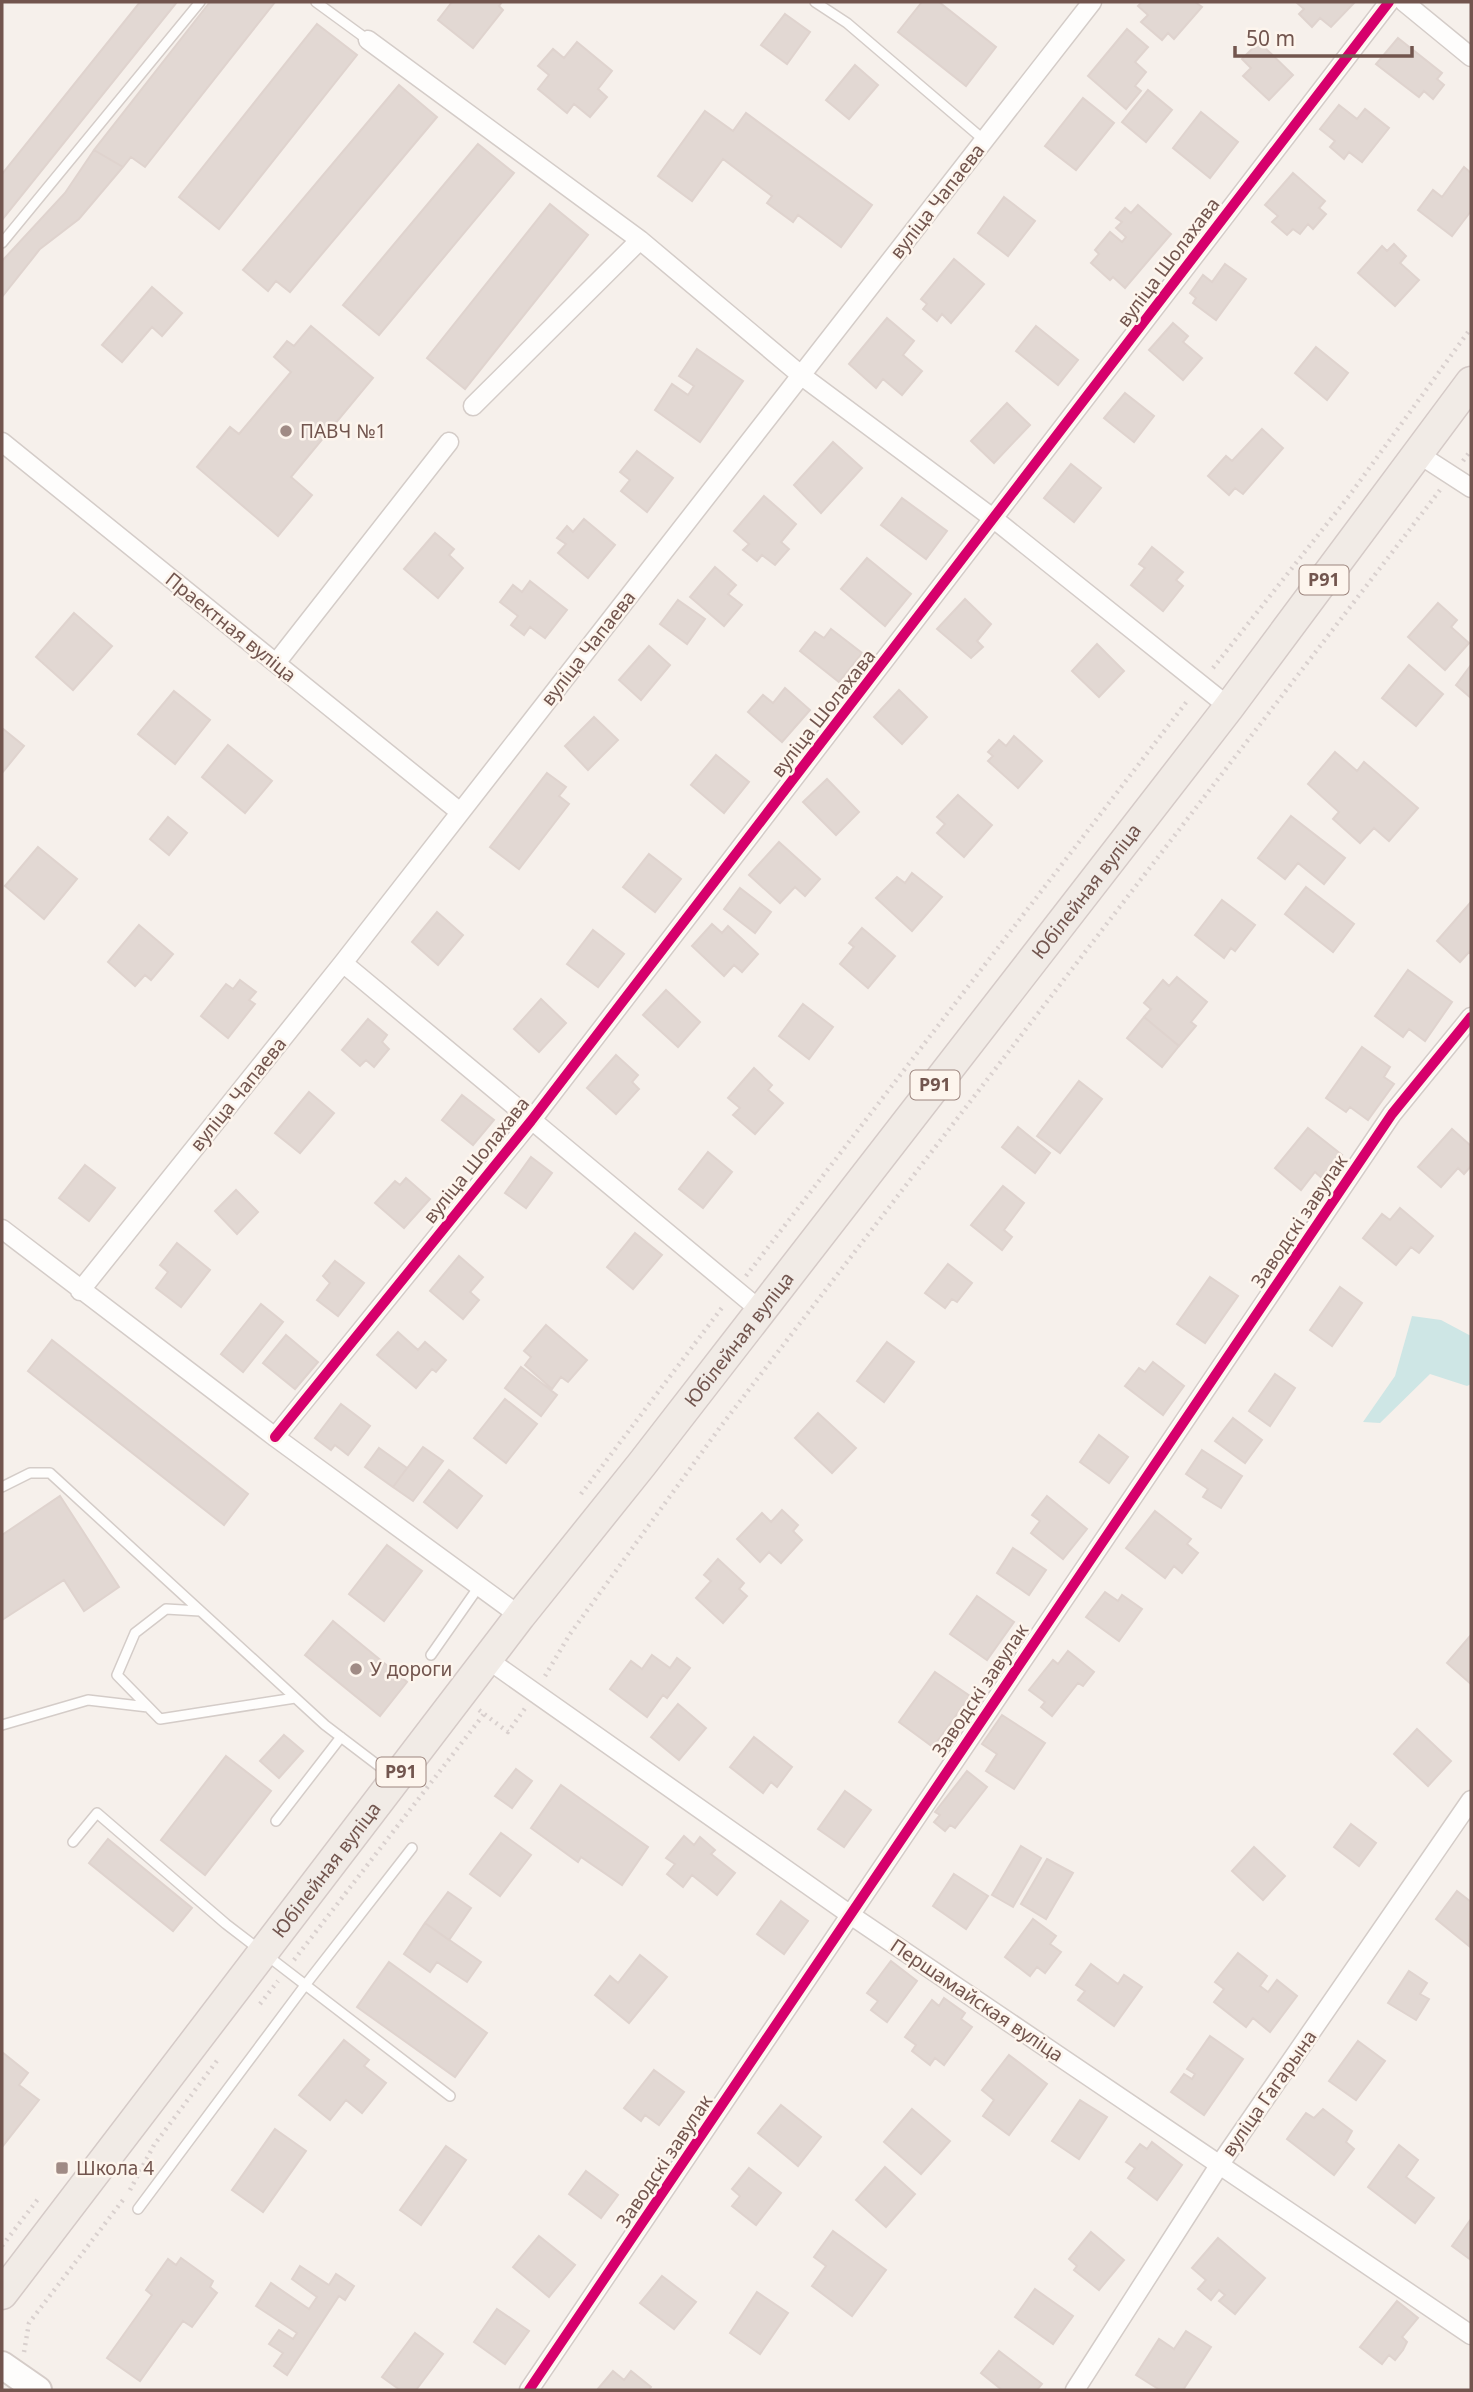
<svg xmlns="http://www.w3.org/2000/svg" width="1473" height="2392" font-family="'Noto Sans',sans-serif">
	<rect width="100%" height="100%" fill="#f6f0eb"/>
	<path fill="#cee6e5" d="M1412,1316L1441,1320L1471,1336V1384L1467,1386L1430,1374L1380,1423L1363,1422L1395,1376Z"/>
	<path fill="#e2d8d3" stroke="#dfd3ce" stroke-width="2" d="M140,2H177L2,220V174Z
		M210,2H275L145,167L131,157L123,167L94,150Z
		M452,2H502L499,6L503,10L473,48L438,20Z
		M922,2H939L996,47L966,86L898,32Z
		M1142,2H1195L1202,7L1174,39L1168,33L1162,40L1141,22L1148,15L1138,6Z
		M1296,2H1355L1331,27L1320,18L1312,27L1299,14L1304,9Z
		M785,14L810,32L787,64L761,45Z
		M317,24L357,55L219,229L179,197Z
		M1127,29L1148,47L1135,62L1146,72L1135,86L1141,91L1126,109L1088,76Z
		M1398,38L1442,73L1437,79L1444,85L1433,99L1424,91L1419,97L1376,64Z
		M577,42L612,71L598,89L607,97L590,117L574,104L567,113L538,89L549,75L538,66L553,49L564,58Z
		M1259,42L1293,75L1269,100L1243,76L1251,68L1242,59Z
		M855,65L878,85L849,119L826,100Z
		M399,85L437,117L290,292L276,281L268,291L243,270Z
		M1148,90L1172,110L1146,142L1122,122Z
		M1083,98L1114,123L1076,170L1045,146Z
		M1339,105L1357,119L1365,109L1389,128L1362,162L1349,152L1344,159L1330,147L1335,141L1320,129Z
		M705,111L733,131L746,113L872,205L841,247L798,215L793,222L767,203L772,196L723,159L692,201L658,176Z
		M1201,112L1238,142L1210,178L1173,148Z
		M478,144L514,173L379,335L343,305Z
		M94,150L123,167L79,219L40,249L2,297V261L65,193Z
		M1464,167L1471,173V211L1452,236L1418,210L1433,190L1442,197Z
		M1293,173L1325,201L1319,208L1326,214L1313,229L1308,224L1300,234L1293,229L1287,235L1272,222L1278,216L1265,205Z
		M1004,197L1035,221L1008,256L978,233Z
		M550,204L588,235L465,389L427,358Z
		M1138,205L1171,234L1125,288L1113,277L1110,280L1091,263L1099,254L1095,250L1110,232L1122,242L1126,237L1116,228L1122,222L1116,218L1125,208L1131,213Z
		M1394,244L1406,256L1400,263L1419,280L1395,306L1358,273L1382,246L1387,251Z
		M954,259L984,284L951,323L942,314L937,321L923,309L927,304L921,299Z
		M1225,264L1246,279L1216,320L1193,303L1196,298L1190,293L1203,275L1212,282Z
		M152,287L182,313L162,336L152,327L122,362L102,345Z
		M887,318L914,341L903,355L922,371L902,395L883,379L876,388L849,364Z
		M1173,323L1188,336L1183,342L1202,358L1183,380L1149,350Z
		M311,326L373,378L291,477L312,495L278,536L197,467L230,427L239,434L291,372L274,357L287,341L294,346Z
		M1036,326L1078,360L1058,385L1016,351Z
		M1316,347L1348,373L1327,400L1295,373Z
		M697,349L743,381L700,442L655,410L672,384L688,395L694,386L679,376Z
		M1125,393L1154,416L1134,442L1104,418Z
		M1007,403L1030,425L994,463L971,441Z
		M1262,429L1283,448L1243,494L1235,488L1229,495L1208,476L1226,456L1232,461Z
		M833,442L862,468L821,513L794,485Z
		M637,451L673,478L647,512L621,491L630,480L620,472Z
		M1071,464L1101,488L1074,522L1044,498Z
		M764,496L796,524L781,542L789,549L775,565L762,555L757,561L743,550L749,544L734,531Z
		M902,498L947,531L926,559L881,525Z
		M584,519L615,545L588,578L558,553L566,544L557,538L567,526L573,532Z
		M435,533L454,549L449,555L463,568L438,598L404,569Z
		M1152,547L1183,572L1176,580L1183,586L1163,611L1131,585L1145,568L1139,564Z
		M867,558L911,594L885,626L841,589Z
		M715,567L736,585L728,594L742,605L724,626L690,597Z
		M530,581L567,610L545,638L530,627L524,635L511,625L518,616L500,602L513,585L522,592Z
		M965,599L991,624L977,641L983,647L971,658L937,629Z
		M678,600L705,619L687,644L660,624Z
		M1438,603L1457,620L1451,627L1469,643L1445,670L1408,637Z
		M74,613L112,646L73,690L36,657Z
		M831,629L862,653L839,682L800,651L815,632L824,638Z
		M1097,644L1124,671L1099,697L1072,671Z
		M649,646L670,665L641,700L619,680Z
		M1409,665L1443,694L1416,726L1382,698Z
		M1471,665V698L1456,685Z
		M785,688L810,710L782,742L748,712L763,695L773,703Z
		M899,690L927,717L902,744L874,717Z
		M174,691L210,720L175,764L138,734Z
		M594,717L618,740L588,770L565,746Z
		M2,728L24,746L2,773Z
		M1014,736L1042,761L1018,788L988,761L993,756L988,752L999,740L1006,746Z
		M228,745L272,781L245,813L202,777Z
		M1335,752L1357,771L1364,762L1418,808L1389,841L1374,828L1360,843L1333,819L1339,812L1308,784Z
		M716,755L749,782L724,813L691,785Z
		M547,773L566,787L559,796L569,804L519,869L490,847Z
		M827,779L859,812L836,835L803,802Z
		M958,795L992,825L964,857L937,833L945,824L937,817Z
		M1291,816L1345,858L1324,884L1298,863L1285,879L1258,858Z
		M168,817L187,833L169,855L150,839Z
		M779,842L820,879L805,896L795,887L780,903L749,875Z
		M38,847L77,879L44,919L5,886Z
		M649,854L681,879L655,912L623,887Z
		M912,873L942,897L912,931L876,898L897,877L905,883Z
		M1306,887L1354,924L1333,952L1285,914Z
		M740,888L771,912L755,933L724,909Z
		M1222,900L1255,925L1235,951L1231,948L1224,958L1195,935Z
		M1471,902V954L1469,952L1460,962L1437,941Z
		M437,912L463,935L438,965L412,942Z
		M712,924L722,933L728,926L758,954L742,972L734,965L724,976L692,946Z
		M139,925L173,954L151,980L145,975L135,986L108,962Z
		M862,928L895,956L868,988L840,964L854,947L849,943Z
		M593,930L624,954L598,987L567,964Z
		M1408,970L1452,1002L1425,1041L1409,1029L1403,1037L1375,1016Z
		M1177,977L1207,1002L1191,1022L1196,1026L1179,1046L1144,1017L1151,1009L1144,1003L1163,980L1169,986Z
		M240,980L256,992L249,1000L255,1004L228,1038L201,1016L226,984L233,989Z
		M666,990L700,1022L678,1047L643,1015Z
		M541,999L566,1023L539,1052L514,1029Z
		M803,1004L833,1027L809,1059L779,1036Z
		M1144,1017L1179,1046L1162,1067L1127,1038Z
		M368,1019L387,1035L382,1042L389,1049L374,1067L366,1060L360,1066L342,1050Z
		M1362,1047L1390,1067L1384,1077L1394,1084L1368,1120L1350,1107L1346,1112L1326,1098Z
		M616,1055L638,1075L632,1082L639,1089L616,1114L587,1088Z
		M754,1068L772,1085L768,1090L783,1103L755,1134L733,1115L740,1108L728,1098Z
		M1079,1081L1102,1099L1060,1153L1037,1136Z
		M309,1092L334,1113L300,1153L275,1133Z
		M462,1095L494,1120L473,1145L442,1120Z
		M1018,1127L1050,1153L1035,1173L1002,1147Z
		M1308,1128L1342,1155L1323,1179L1315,1172L1301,1190L1275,1168Z
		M1452,1129L1471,1146V1166L1464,1174L1458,1168L1441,1187L1418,1167Z
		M708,1152L732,1172L703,1208L679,1189Z
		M531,1157L552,1173L526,1208L505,1193Z
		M85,1165L115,1188L89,1221L59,1198Z
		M406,1178L430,1199L404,1228L375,1203L395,1181L400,1185Z
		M1003,1186L1024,1203L1004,1230L1012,1237L1002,1250L971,1225Z
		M236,1190L258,1212L237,1234L215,1211Z
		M1400,1208L1433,1236L1419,1253L1411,1247L1396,1265L1363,1238L1382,1214L1390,1220Z
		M635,1233L662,1255L633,1289L607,1267Z
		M177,1243L210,1270L181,1307L156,1288L168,1272L160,1265Z
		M459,1256L483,1277L470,1292L479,1300L463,1319L430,1291Z
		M335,1261L364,1283L338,1316L317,1300L330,1283L323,1276Z
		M948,1264L972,1283L957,1302L952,1299L945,1308L925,1293Z
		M1210,1277L1238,1296L1205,1343L1177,1324Z
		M1340,1287L1362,1303L1332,1346L1310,1330Z
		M261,1304L283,1322L243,1372L221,1354Z
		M546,1325L587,1360L568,1382L561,1377L552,1389L525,1365L531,1357L524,1351Z
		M398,1332L418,1350L425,1342L446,1360L436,1372L432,1369L416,1388L377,1355Z
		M286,1335L318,1362L295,1389L263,1363Z
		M52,1340L248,1494L224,1525L28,1371Z
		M887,1342L914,1362L884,1402L857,1381Z
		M1153,1362L1184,1386L1163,1415L1125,1386L1139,1368L1145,1372Z
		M521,1367L557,1395L541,1416L505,1388Z
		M1275,1374L1295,1388L1270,1426L1249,1411Z
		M505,1399L537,1424L506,1463L474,1438Z
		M341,1404L370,1426L348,1455L335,1445L331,1450L315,1438Z
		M818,1413L856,1448L832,1473L795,1438Z
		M1233,1418L1262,1440L1245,1463L1215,1441Z
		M1099,1435L1128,1457L1109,1483L1080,1462Z
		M423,1447L443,1461L413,1501L393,1487Z
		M379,1448L407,1468L393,1487L365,1467Z
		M1202,1450L1242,1476L1221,1508L1203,1497L1208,1489L1186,1474Z
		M449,1470L482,1496L457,1528L424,1502Z
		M60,1496L119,1587L84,1611L64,1580L2,1620V1535Z
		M1047,1496L1087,1529L1063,1559L1031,1533L1040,1521L1032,1515Z
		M782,1510L798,1525L793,1531L802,1540L781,1563L769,1552L760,1562L737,1539L762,1513L771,1522Z
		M1155,1511L1191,1539L1187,1544L1198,1553L1182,1573L1174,1566L1165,1578L1126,1548Z
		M387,1545L422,1571L384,1621L349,1594Z
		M1013,1548L1046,1570L1029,1595L997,1573Z
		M718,1559L744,1583L739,1589L747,1596L723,1623L696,1598L711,1581L704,1575Z
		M1105,1592L1118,1601L1122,1595L1142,1609L1119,1641L1086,1617Z
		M977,1596L1014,1622L987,1660L950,1634Z
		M333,1621L407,1682L380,1716L305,1655Z
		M1471,1635V1684L1447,1663Z
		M1068,1651L1094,1672L1083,1686L1078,1683L1052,1716L1041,1707L1045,1702L1029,1690L1053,1660L1058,1664Z
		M652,1655L670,1668L677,1658L690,1668L667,1698L663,1695L647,1717L610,1689L631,1661L642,1669Z
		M935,1672L970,1696L933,1747L899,1722Z
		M678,1704L706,1728L679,1760L651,1737Z
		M1002,1715L1045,1743L1014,1789L986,1771L997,1754L982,1744Z
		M1417,1729L1451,1761L1428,1786L1394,1754Z
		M284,1735L303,1751L279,1778L260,1761Z
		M754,1737L792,1767L777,1787L771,1782L763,1793L730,1767Z
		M226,1756L271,1791L205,1875L161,1840Z
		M516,1769L532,1781L512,1808L495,1796Z
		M967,1771L987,1787L955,1828L950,1825L945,1831L934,1822L940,1815L935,1812Z
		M561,1785L648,1847L622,1885L581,1857L578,1862L531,1828Z
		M845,1791L871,1810L844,1847L818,1829Z
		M1351,1824L1376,1843L1359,1866L1334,1847Z
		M501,1833L531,1855L500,1896L470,1874Z
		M684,1836L694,1845L700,1837L715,1850L711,1854L735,1873L717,1895L692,1875L683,1887L667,1874L675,1864L666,1858Z
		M108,1839L192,1908L173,1931L89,1863Z
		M1021,1846L1041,1858L1013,1907L992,1895Z
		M1254,1847L1285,1876L1263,1900L1232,1871Z
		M1047,1859L1073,1873L1046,1919L1021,1904Z
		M954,1874L988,1896L966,1929L933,1906Z
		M1457,1891L1471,1902L1469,1946L1436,1919Z
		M448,1892L471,1908L449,1940L425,1923Z
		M781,1901L808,1921L784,1954L757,1934Z
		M1033,1919L1056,1936L1050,1944L1061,1952L1045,1973L1037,1967L1030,1976L1005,1957Z
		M425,1923L481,1962L467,1982L437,1962L430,1972L404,1954Z
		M1238,1953L1267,1976L1260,1986L1268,1992L1277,1980L1297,1996L1270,2032L1253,2018L1246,2027L1214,2002L1224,1989L1215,1982Z
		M640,1955L667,1977L629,2023L595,1995L610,1976L618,1983Z
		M891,1961L917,1981L887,2022L871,2010L878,2001L867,1993Z
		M389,1962L487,2033L455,2077L357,2007Z
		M1091,1964L1118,1984L1124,1975L1142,1987L1114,2026L1078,2000L1085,1991L1076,1985Z
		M1409,1971L1427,1983L1420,1994L1429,1999L1416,2020L1388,2003Z
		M944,1998L965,2013L961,2019L972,2027L944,2065L935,2058L930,2065L912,2051L916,2045L905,2037L932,2000L939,2006Z
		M1210,2036L1243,2059L1204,2115L1171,2092L1184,2074L1192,2079L1195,2074L1187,2069Z
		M344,2040L369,2060L364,2066L386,2083L362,2113L346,2100L330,2120L299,2095Z
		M1358,2041L1385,2061L1356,2100L1329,2081Z
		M2,2052L28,2073L19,2085L39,2100L2,2147Z
		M1009,2055L1047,2084L1009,2135L983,2116L994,2100L982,2090Z
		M654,2070L684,2092L659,2125L645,2115L641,2121L624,2108Z
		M1080,2100L1107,2117L1079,2159L1052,2141Z
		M781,2105L821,2137L798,2166L758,2133Z
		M912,2109L950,2141L921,2174L884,2142Z
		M1323,2109L1352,2131L1346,2142L1354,2149L1334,2175L1287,2139L1306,2113L1314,2118Z
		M275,2129L306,2151L263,2212L232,2190Z
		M1152,2142L1182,2165L1157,2200L1128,2178L1135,2168L1126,2162L1140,2144L1147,2149Z
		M1399,2145L1418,2160L1406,2177L1434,2198L1415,2223L1368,2187Z
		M446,2146L466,2160L421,2225L400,2210Z
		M885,2167L915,2194L886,2227L856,2200Z
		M749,2168L781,2193L756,2225L732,2206L740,2196L732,2189Z
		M586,2171L618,2195L601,2218L569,2194Z
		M1471,2219V2260L1452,2246Z
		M833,2231L886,2270L852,2316L812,2286L826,2266L814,2257Z
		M1091,2232L1124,2260L1099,2290L1074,2270L1077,2266L1069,2259Z
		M539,2236L575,2265L549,2297L513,2267Z
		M1218,2238L1265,2278L1235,2314L1219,2301L1225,2295L1219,2290L1211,2300L1198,2289L1206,2280L1192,2268Z
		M181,2258L213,2281L210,2287L217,2293L192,2327L183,2321L140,2381L107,2358L152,2295L146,2290L168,2259L176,2265Z
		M300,2266L329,2285L336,2274L354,2286L345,2300L339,2296L287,2375L274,2366L283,2353L269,2344L279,2330L293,2339L297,2333L256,2306L271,2283L309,2309L317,2297L292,2279Z
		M662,2276L696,2302L674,2329L640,2303Z
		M1035,2289L1073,2316L1053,2344L1015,2317Z
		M757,2292L788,2313L760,2354L730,2333Z
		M1397,2301L1418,2318L1402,2337L1407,2342L1403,2350L1395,2360L1389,2355L1382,2364L1360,2347Z
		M497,2309L529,2331L505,2364L474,2342Z
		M1186,2331L1211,2347L1183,2390H1160L1136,2375L1159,2339L1174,2349Z
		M415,2333L443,2354L416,2390H400L382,2377Z
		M999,2351L1042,2384L1037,2390H1002L981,2373Z
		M613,2371L624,2380L631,2371L651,2387L649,2390H597Z"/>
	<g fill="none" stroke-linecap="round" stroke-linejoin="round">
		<g stroke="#d4ccc8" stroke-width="12">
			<path id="lane" d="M316,2L368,40
				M815,2L847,23L984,140
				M2,243L200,2
				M2,1487L30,1473H50L325,1725L392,1776
				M200,1611L166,1609L135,1633L117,1675L160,1719L295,1698
				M431,1655L480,1585
				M2,1725L88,1700L148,1707
				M276,1821L341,1737
				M73,1842L97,1813L226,1924L450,2096
				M138,2209L306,1984L412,1848"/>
		</g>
		<g stroke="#d4ccc8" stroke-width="21">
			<path id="street" d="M1404,2L1471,57
				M368,40L640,240L802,376L994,519L1229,707
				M473,406L640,240
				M2,442L460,812
				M1417,453L1471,488
				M276,663L449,442
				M343,963L760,1310
				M2,1229L275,1437L520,1616
				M80,1291L343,963L1092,2
				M275,1437L531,1121L1389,2
				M487,1659L852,1916L1471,2335
				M529,2390L1392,1114L1471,1017
				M1075,2390L1220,2164L1471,1800"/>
		</g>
		<g stroke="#d5ccc8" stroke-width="30">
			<path id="secondary" d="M2,2365L38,2390"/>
		</g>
		<g stroke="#d5cac7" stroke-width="33">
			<g id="primary">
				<path id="s1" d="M2,2294L520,1616L642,1464L1229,707L1471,382"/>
			</g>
		</g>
		<path stroke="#d9d0ce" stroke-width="4.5" stroke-dasharray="2 5" stroke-linecap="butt" d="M1463,461L1471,450
			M1213,668L1349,496L1471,328
			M746,1276L1188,700
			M581,1494L724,1305
			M545,1676L570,1634L721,1426L1440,490
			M479,1710L508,1732L526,1707
			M294,1960L484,1714
			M260,2004L278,1981
			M130,2190L154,2145L219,2058
			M2,2246L38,2199
			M24,2352L29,2323L123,2200"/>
		<use href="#lane" stroke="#fefdfc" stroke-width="9"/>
		<use href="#street" stroke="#fefdfc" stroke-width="18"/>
		<use href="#secondary" stroke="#fefdfc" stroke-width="26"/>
		<use href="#primary" stroke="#f1ebe6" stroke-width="30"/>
		<g stroke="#fdf5ed" stroke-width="15">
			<path id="cycleway" d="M275,1437L531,1121L1389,2
				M529,2390L1392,1114L1471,1017"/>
		</g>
		<use href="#cycleway" stroke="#d6006c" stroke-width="10"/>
	</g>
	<g fill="#a08b85" stroke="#fdf5ed" stroke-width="2.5">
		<circle cx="286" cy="431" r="7"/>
		<circle cx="356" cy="1669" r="7"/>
		<rect x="55" y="2161" width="14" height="14" rx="3.5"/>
	</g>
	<g text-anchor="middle" stroke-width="5" stroke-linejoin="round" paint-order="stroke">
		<g fill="#fdf5ed" stroke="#9c857e" stroke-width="2">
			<rect x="1299.5" y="565.5" width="49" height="29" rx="5"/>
			<rect x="910.5" y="1070.5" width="49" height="29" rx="5"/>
			<rect x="376.5" y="1757.5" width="49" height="29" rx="5"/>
		</g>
		<g font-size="18" font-weight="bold" fill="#72554e">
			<text x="1324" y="586">Р91</text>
			<text x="935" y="1091">Р91</text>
			<text x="401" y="1778">Р91</text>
		</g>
		<g font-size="19" fill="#72554e" stroke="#fdf5ed">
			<text transform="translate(937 201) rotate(-52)" y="7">вуліца Чапаева</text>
			<text transform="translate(1168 262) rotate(-53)" y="7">вуліца Шолахава</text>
			<text transform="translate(231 627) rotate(39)" y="7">Праектная вуліца</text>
			<text transform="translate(588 648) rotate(-52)" y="7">вуліца Чапаева</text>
			<text transform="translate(823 713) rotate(-52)" y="7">вуліца Шолахава</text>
			<text dy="7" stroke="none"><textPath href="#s1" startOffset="1773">Юбілейная вуліца</textPath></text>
			<text transform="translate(238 1094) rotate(-51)" y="7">вуліца Чапаева</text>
			<text transform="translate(476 1160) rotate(-51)" y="7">вуліца Шолахава</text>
			<text transform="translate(1299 1221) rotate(-56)" y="7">Заводскі завулак</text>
			<text dy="7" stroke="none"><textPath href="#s1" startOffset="1206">Юбілейная вуліца</textPath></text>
			<text transform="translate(980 1690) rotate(-56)" y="7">Заводскі завулак</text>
			<text dy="7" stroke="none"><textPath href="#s1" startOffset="534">Юбілейная вуліца</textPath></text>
			<text transform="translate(977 2000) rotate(34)" y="7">Першамайская вуліца</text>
			<text transform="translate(1269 2093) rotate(-55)" y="7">вуліца Гагарына</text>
			<text transform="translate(664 2161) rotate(-56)" y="7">Заводскі завулак</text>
		</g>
		<g font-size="19" fill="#72554e" stroke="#fdf5ed" text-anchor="start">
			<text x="300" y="438">ПАВЧ №1</text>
			<text x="370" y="1676">У дороги</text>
			<text x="76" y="2175">Школа 4</text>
		</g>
	</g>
	<rect width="1473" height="2392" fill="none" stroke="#72554e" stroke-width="7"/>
	<path d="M1235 46v10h177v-10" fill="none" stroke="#72554e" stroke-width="3.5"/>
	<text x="1246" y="46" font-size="21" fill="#72554e" stroke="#fdf5ed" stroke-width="5" paint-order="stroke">50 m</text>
</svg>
